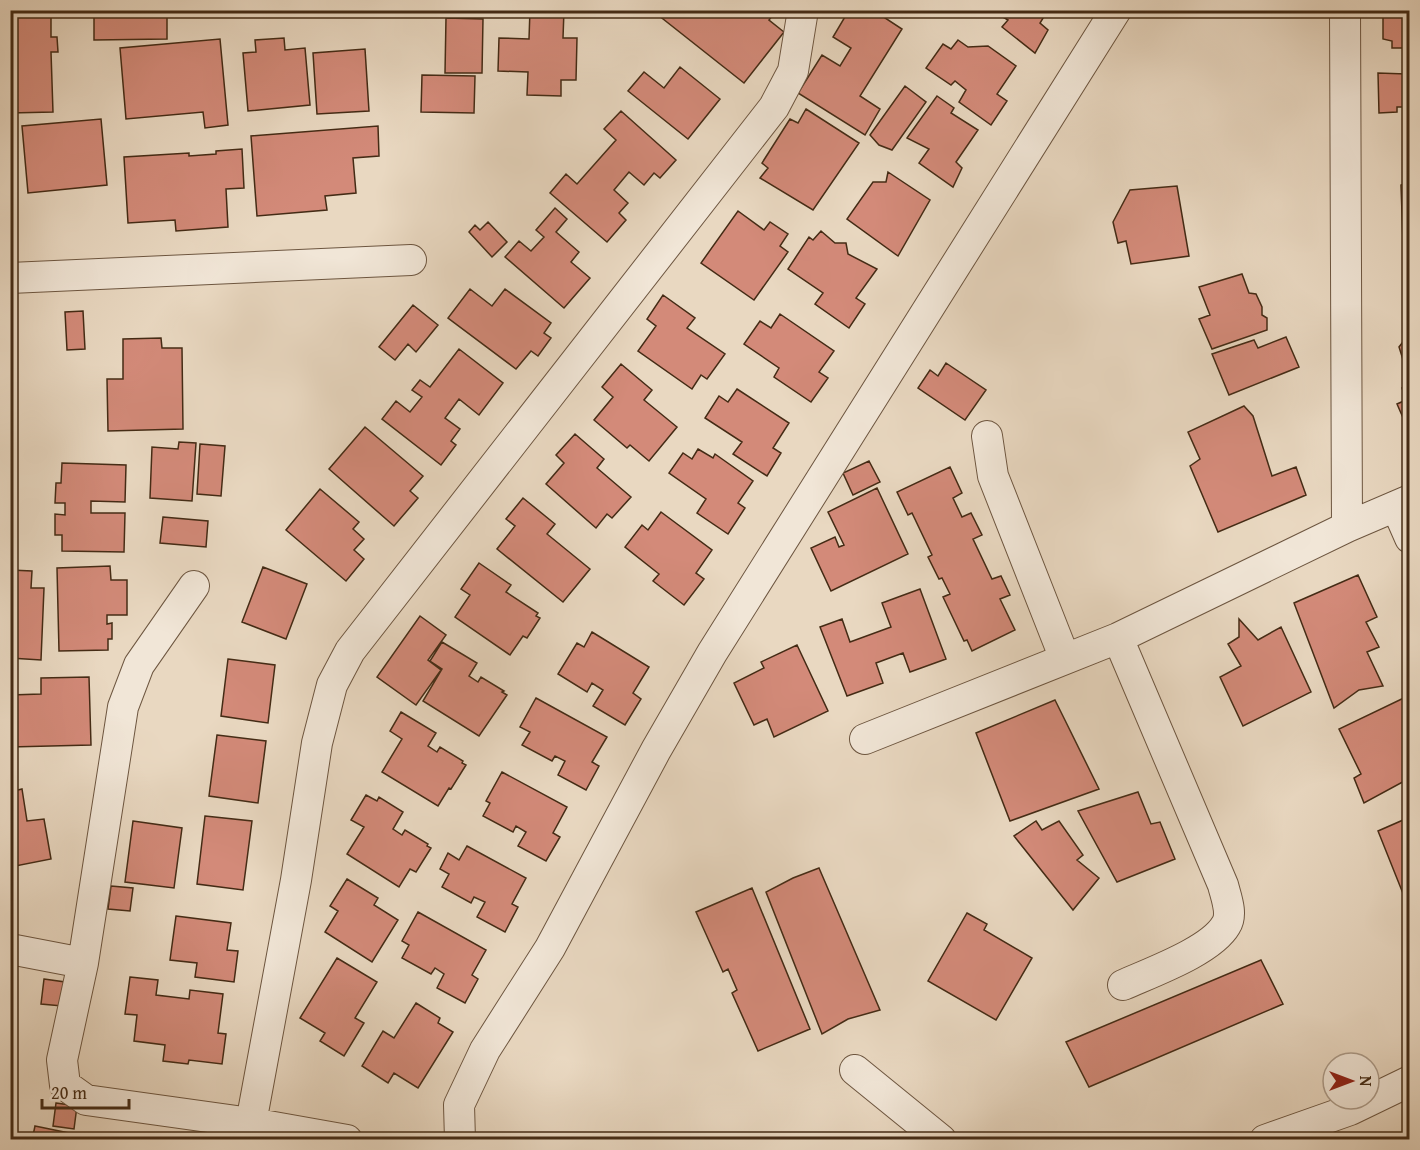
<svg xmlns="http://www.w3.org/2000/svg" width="1420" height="1150" font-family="'Gentium Book Plus',serif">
	<rect width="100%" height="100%" fill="#e9d8c1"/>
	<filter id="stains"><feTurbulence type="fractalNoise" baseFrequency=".00333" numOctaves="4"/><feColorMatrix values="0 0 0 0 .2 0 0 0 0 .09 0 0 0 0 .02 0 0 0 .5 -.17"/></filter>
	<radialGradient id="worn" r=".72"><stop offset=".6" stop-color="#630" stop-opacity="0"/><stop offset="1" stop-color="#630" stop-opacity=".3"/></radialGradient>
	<path fill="#d38a79" stroke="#442b15" stroke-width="1.5" d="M10,10H51V37H57L58,52H51L53,112L10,113Z
		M94,10H167V39L94,40Z
		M453,10H486V17L453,16Z
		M530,10H564L563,38H577L576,80H561V96L527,95L528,72L498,71L499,38L529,39Z
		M773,10L775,12L769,20L784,32L744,83L653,11Z
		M849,10H873L902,29L860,96L880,109L865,135L798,93L822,55L840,66L851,48L833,37Z
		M991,10H1048L1040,23L1048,30L1035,53L1002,27L1008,20Z
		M1392,10H1410V107H1397V112L1379,113L1378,73L1406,74L1407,48H1392V41L1383,39V16L1392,14Z
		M446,18L483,19L482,73H445Z
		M284,38L285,50L305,48L310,105L248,111L243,53L256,52L255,40Z
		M220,39L228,125L205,128L203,112L126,119L120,48Z
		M958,40L968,47L988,46L1016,66L997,94L1007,101L991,125L959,102L966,90L955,81L951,85L926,68L943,44L951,49Z
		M365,49L369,111L317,114L313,53Z
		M680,67L720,99L688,139L628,91L644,72L664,88Z
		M422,75L475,76L474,113L421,112Z
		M905,86L926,102L892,150L879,145L870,135Z
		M937,96L954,108L951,113L978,130L956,162L962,168L953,187L919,163L929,149L907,138Z
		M806,109L859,143L813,210L760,178L768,168L762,163L790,119L798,123Z
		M621,111L676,160L660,178L654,173L644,185L629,172L614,190L628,203L619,213L626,220L607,242L550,193L566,174L577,184L616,140L604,129Z
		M101,119L107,185L28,193L22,126Z
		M378,126L379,156L353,158L356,193L325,196L327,210L257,216L251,136Z
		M242,149L244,188L226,189L228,227L176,231L175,220L128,223L124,157L189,153V156L216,154V151Z
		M888,172L930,200L898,256L847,219L873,182H886Z
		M1410,182V270H1404L1401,185Z
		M1177,186L1189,256L1131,264L1126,241L1118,243L1113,222L1130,190Z
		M555,208L567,219L556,232L579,252L571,262L590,278L564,308L505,257L519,241L531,251L544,237L536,230Z
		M738,211L764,230L770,222L788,234L780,246L788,252L754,300L701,263Z
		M488,222L507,242L492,257L469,232L475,225L480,230Z
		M821,231L835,243H846L848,254L877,269L856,298L865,304L849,328L815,304L823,293L788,269L809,237L813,240Z
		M1242,274L1249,293L1256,294L1262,307V315L1267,318V330L1212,349L1199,319L1210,315L1199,287Z
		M470,289L492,306L505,289L551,323L544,333L551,338L538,356L531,351L516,369L448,318Z
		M663,295L695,318L687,328L725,354L707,379L701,375L692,389L638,351L656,326L647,319Z
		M413,305L438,325L416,352L408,344L395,360L379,347Z
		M83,311L85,349L67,350L65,312Z
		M780,314L834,351L819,372L828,378L811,402L774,377L779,368L744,344L760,321L771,328Z
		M1410,333V382L1399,347Z
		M1286,337L1299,367L1229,395L1212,354L1254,340L1258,348Z
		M161,338L162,348H182L183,429L108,431L107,379H123V339Z
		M459,349L503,383L479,415L459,399L445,418L460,429L451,441L456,445L441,465L382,419L396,401L410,412L422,397L412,390L420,380L430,387Z
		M946,363L986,390L965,420L918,388L930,370L938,376Z
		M621,364L652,390L644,400L677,427L649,461L630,445L627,448L594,420L613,397L602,387Z
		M1410,384V417L1404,420L1397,404L1406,400L1402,388Z
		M737,389L789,423L773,448L781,453L767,476L733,454L742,442L705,418L719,396L728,402Z
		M1244,406L1253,416L1272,476L1296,467L1306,495L1218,532L1190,466L1200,459L1188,432Z
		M365,427L423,476L410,491L418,498L394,526L329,469Z
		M575,434L604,459L597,468L631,497L612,518L607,514L596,528L546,484L564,463L556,455Z
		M179,442L196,443L192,501L150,498L152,447L178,449Z
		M200,444L225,446L221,496L197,494Z
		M698,449L713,458L715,454L753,481L738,503L745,508L728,534L697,513L706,499L669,473L683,453L692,459Z
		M869,461L880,482L853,495L843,473Z
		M62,463L126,465L125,502L91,501V513H125L124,552L62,551V535H55V514L65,515V503H55L56,483H61Z
		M950,467L962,493L953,498L962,517L971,513L982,535L973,539L992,579L1001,576L1010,595L1000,599L1015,630L972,651L967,640L964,641L943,597L950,594L942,578L939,579L928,557L932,555L912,513L908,515L897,492Z
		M877,488L908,554L831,591L811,548L835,537L839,547L844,545L828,512Z
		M320,489L359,522L353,529L364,539L354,550L364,559L346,581L286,530Z
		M523,498L555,524L547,534L590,569L563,602L497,549L515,526L506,519Z
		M661,512L712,550L696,573L704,579L684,605L653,581L659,574L625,547L642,525L648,530Z
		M163,517L208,521L206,547L160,543Z
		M479,563L511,585L506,592L538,613L536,616L540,618L527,638L523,636L510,655L455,617L470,595L461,589Z
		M110,566L111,580H127V615H107V624L112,623V639H108V650L59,651L57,568Z
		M263,567L307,584L286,639L242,622Z
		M10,570L32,571L31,588H44L41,660L10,658Z
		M1358,575L1377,617L1366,622L1379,647L1367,652L1383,686L1359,690L1334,708L1294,603Z
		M920,589L946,659L910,672L903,653L876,663L883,683L847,696L820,627L842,619L850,642L891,627L882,603Z
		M420,616L446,635L428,660L441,670L416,705L377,677Z
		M1239,619L1258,640L1281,627L1311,692L1243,726L1220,677L1241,666L1228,644L1239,637Z
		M592,632L649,667L633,693L641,699L625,725L593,706L603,690L592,683L587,692L558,674L577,643L584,647Z
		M442,642L477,663L469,676L478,682L481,677L504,691L502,692L507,695L479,736L423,701L442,669L430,661Z
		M797,645L828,711L774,737L767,719L754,725L734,683L764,668L761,662Z
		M228,659L275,665L268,723L221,716Z
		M89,677L91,745L10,747V695L41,694V678Z
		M1410,695V778L1364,803L1354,778L1361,774L1339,729Z
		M536,698L607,737L592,762L599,766L586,790L558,775L565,761L555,756L552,761L522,745L530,732L520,727Z
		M1055,700L1099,789L1010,821L976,733Z
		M401,712L436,733L428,746L437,752L440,747L463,761L462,763L466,765L451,789L449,788L438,806L382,772L402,739L390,731Z
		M217,735L266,741L258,803L209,796Z
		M502,772L567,807L553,833L560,837L546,861L518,846L526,832L516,826L513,832L483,816L490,803L486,801Z
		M22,789L27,821L44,819L51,859L15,866L16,869L10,870V792Z
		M1138,792L1151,824L1160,822L1175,859L1117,882L1078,811Z
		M366,795L377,801L379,797L403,812L393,829L402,835L405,830L428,844L427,846L431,848L416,872L410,869L399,887L347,854L364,827L351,820Z
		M205,816L252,821L243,890L197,884Z
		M1410,817V911L1378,831Z
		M133,821L182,828L174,888L125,882Z
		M1036,821L1042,830L1059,821L1083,855L1077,860L1099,878L1073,910L1014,836Z
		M467,846L526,878L512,904L518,907L505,932L477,917L485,902L474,897L471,903L442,887L449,874L440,869L448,853L459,860Z
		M819,868L880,1010L848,1019L822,1034L766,892L793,878Z
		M347,879L378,898L374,905L398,920L372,962L325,932L338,911L330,906Z
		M111,886L133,888L130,911L108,909Z
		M752,888L810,1029L758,1051L732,993L737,990L728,969L723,972L696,912Z
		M418,912L486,950L472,975L478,979L465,1003L437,988L444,974L435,968L431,974L402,958L409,945L402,941Z
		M967,913L987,924L984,930L1032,958L996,1020L928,981Z
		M176,916L231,923L227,950L238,951L234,982L195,977L197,963L170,960Z
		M337,958L377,982L355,1018L364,1023L344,1056L320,1041L325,1033L300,1018Z
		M1261,960L1283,1004L1089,1087L1066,1042Z
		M10,968L16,969L10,1008Z
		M130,977L158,980L156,995L189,999L190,990L223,994L218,1033L226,1034L222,1064L189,1060L188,1064L163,1061L165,1045L134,1041L137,1015L125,1014Z
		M44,979L65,982L62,1006L41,1004Z
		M416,1003L440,1018L438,1023L453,1032L418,1088L394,1073L388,1083L362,1066L383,1031L394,1038Z
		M56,1103L77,1106L74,1129L53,1126Z
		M35,1126L74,1134L107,1140H32Z"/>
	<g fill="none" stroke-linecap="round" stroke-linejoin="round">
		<g stroke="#6d5640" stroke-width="32">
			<path id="minor" d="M1345,10L1347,527
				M10,278L411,260
				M987,436L993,476L1065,659
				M1396,506L1410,538
				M194,586L139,665L123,707L83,963L62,1060L65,1085L86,1100L251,1123L347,1140
				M1118,638L1223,885C1226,897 1233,914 1226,925C1211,951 1152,972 1123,985
				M865,739L1118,638L1347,527L1410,500
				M10,949L83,963
				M855,1070L941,1140
				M251,1123L296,880L317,743L332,685L350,651L774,107L793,71L803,10
				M460,1140L459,1105L485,1050L550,948L656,750L712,653L1116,10
				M1265,1140L1350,1110L1410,1081"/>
		</g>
		<use href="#minor" stroke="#f1e6d7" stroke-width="30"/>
	</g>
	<rect width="1420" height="1150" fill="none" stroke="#e9d8c1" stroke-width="36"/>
	<rect x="12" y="12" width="1396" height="1126" fill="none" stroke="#442b15" stroke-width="3"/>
	<rect x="18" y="18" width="1384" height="1114" fill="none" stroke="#442b15" stroke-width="1.5"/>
	<g transform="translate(1351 1081) rotate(90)"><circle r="28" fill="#f1e6d7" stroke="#ac9b89" stroke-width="1.5"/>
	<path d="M0-4.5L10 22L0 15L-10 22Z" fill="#8f2418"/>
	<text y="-9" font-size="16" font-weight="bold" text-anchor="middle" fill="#442b15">N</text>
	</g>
	<path d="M42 1099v9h87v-9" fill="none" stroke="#442b15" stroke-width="3"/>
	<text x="51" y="1099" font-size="18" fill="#442b15" stroke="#f1e6d7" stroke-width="4.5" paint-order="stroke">20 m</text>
	<rect width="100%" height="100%" filter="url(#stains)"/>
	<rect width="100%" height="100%" fill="url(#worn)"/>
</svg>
